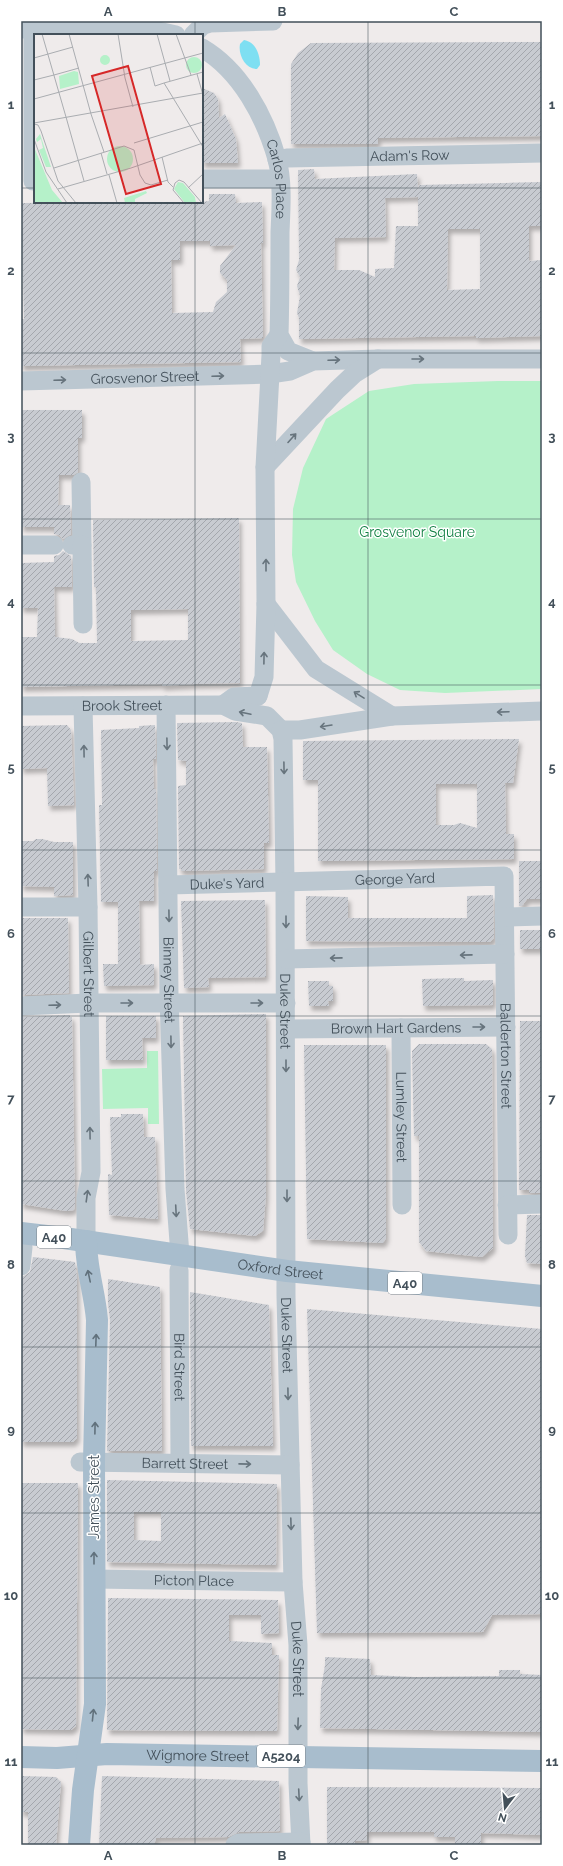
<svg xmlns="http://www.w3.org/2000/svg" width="563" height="1866" font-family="Raleway,sans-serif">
	<defs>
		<pattern id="building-hatch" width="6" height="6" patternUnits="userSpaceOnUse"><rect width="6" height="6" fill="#c8cbd1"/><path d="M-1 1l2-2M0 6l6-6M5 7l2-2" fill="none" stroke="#a4a7ad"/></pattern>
		<filter id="shadow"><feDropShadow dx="2.5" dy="4.5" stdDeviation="2" flood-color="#0004"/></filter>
	</defs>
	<rect width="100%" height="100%" fill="#efebeb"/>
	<path fill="#b5f1c9" d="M498,381H542V689L445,693L400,690L367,674L333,650L315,621L296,582L292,555L293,509L303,468L326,419L369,391L414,384Z
		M147,1051H158L159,1124H148V1108L103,1109L102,1069L147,1068Z"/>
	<path fill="#7edff2" d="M244,40C256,42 260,55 260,65L257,69C245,69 238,55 240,44Z"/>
	<path fill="url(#building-hatch)" fill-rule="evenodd" filter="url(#shadow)" d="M522,42H542V136L378,138V144H291V64L298,53L311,43Z
		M202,88L214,93L218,99L219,118L225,114L236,139L238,163H202Z
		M314,169L315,179L417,174L418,190L419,185L542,182V226H529V261L542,260V336L476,338V336L299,339V318L297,313L300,296L297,286L300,277L296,270L299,260L298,170ZM418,197V226H396L394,268L375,269V277L359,270H334L335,238L386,237L385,198ZM448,229H480V289L447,290Z
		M209,194H235L236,203L262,202L263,243H261L263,338L240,339L241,362L21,366V319H24L21,203L202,202L209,201ZM180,241H210V246L236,245L220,266V273L227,280V292L216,302L213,312L172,313L171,260H180Z
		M21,410H82V438H78V472L73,475H59L58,505H70L71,534L63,539L59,535L54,534V527H21Z
		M239,518L240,683L195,684L162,686V684L21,687V637H37L38,608H21V563L54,562V556L59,555L63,551L71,556L72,587H54L55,637L72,639L79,643H97L96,587H94L93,520ZM188,609V640L131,641V610Z
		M236,722L242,723L243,747H267L269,843H264V869L181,871V869H179L178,786L186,785V761L178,760L177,723Z
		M67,725L71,730L74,805L48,806L47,768L21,769V726Z
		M155,725L156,759H153L154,789H156L157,871H154V901H139L140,965L154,964V985L104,986L103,964H118V902H101L99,805H102L101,730L139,728V726Z
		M519,739L513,783H505L506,834H514V859L318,861V780H303V741ZM436,784H477V828L460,823L454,825H436Z
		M36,839H42L54,842H73V895L54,896V887L21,886V841H33Z
		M519,861H542V899H527L522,906H519Z
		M493,895L494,938L490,942L306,941V896L348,897V918H467V896Z
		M265,900L266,977L208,978L209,987L184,988L181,901Z
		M21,918H68L69,993L21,995Z
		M520,930H542V949H520Z
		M464,978V981L493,980V1005L423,1006L422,979Z
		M308,981H329V986H333V1001H328L329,1006H309Z
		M266,1014V1195L263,1231L255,1236L190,1229L186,1191L183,1016Z
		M70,1015V1017H72L75,1204L74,1210L66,1211L21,1204V1017Z
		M106,1016H156V1038H142L143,1060H106Z
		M520,1021H542V1193H529V1190H519Z
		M419,1044H486L492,1049L493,1248L482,1257L426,1251L419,1242V1136H414L412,1051Z
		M304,1045H386V1238L383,1243L307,1239Z
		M121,1114H143L144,1137H155L158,1219L109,1215L108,1174L112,1175L110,1117H121Z
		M527,1215H542V1264L527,1263L525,1256Z
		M33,1257L75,1262L77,1277V1438L73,1442H21L22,1286V1277L30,1272Z
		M108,1279L160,1287L162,1451H107L110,1320L108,1303Z
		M190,1292L269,1305L273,1446H191Z
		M307,1309L542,1329V1614L492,1615L483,1632L317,1633Z
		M107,1480L277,1484L276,1565L107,1562ZM134,1512H161V1541L134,1540Z
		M21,1483H78L76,1726L71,1730L21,1729Z
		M108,1598L278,1600L279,1633L261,1634V1615H229V1641L272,1643V1655H279L277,1731L107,1730Z
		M325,1657L370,1659L371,1675L415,1677L499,1676V1670H520V1674L542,1675V1732L320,1728L321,1689L325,1665Z
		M21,1776L56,1777L61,1782L56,1845H28V1812H21Z
		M102,1776L279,1781L280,1831L239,1832L228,1837L156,1838L154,1845H99Z
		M327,1787L542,1788V1835L481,1833V1845H455V1837H434V1832H367V1840L355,1841V1845H327Z"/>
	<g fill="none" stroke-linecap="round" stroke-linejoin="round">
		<g stroke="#bbc7d0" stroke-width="19">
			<path d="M33,28V181"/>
			<path d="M21,29L140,27L176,35"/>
			<path d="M193,35L203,25L210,23L273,21"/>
			<path id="s1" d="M202,48C241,71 265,117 277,159C283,182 281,209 280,232C280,266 280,301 279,335L288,351L313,361"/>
			<path id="s2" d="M277,160L287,158L542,153"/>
			<path d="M202,179H279"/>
			<path id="s3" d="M21,381L270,374L290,371L313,361L379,359H542"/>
			<path d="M265,467L337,390L354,374L378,359"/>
			<path d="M21,545H54"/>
			<path d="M72,545H82L81,482"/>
			<path d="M82,545L83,624"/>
			<path d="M266,604L316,669L392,716"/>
			<path d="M258,696L264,677L266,604L265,467L271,355V346L279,335"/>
			<path id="s4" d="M166,705L169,996L175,1189L180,1255"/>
			<path d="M223,705L234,697L258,696"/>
			<path id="s5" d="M21,706L223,705L235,711L267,716L281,730L283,739L285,883L286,1296L293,1582L298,1645V1783L301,1845"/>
			<path id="s6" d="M83,706L88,907L91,1172L86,1198V1241"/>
			<path d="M281,730H300L392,716L542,711"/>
			<path id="s7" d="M168,885L504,876L508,1235"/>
			<path d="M21,907H88"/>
			<path d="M504,917L542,916"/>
			<path d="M286,959L505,954"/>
			<path d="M21,1006L88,1003H286"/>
			<path id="s8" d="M401,1028L402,1205"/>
			<path id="s9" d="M286,1029L506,1027"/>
			<path d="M507,1205L542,1204"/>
			<path d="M21,1266L23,1247"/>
			<path id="s10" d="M179,1270L180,1463"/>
			<path id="s11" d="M80,1462L290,1465"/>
			<path id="s12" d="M94,1579L293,1582"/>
			<path d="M235,1845L239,1843L301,1842"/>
		</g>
		<g stroke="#a8bdcd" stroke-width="22">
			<path id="s13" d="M21,1233L64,1238L287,1271L542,1296"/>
			<path id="s14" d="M21,1757L57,1758L107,1754L542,1761"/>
			<path d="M79,1845L83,1790L95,1704L94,1462L97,1320C95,1293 86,1269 86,1241"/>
		</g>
	</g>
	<defs><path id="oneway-shaft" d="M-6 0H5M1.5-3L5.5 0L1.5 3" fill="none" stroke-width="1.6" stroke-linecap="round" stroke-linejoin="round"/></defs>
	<g stroke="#67747d">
		<use href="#oneway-shaft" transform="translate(418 359)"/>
		<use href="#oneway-shaft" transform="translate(334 360) rotate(-2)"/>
		<use href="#oneway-shaft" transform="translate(218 376) rotate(-2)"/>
		<use href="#oneway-shaft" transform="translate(60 380) rotate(-2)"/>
		<use href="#oneway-shaft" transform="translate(292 438) rotate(-48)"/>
		<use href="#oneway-shaft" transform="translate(266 565) rotate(-90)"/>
		<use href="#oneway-shaft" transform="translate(264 658) rotate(-89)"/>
		<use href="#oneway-shaft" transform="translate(359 695) rotate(-148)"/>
		<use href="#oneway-shaft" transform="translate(503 712) rotate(178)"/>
		<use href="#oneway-shaft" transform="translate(245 713) rotate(-168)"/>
		<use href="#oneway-shaft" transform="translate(326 726) rotate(171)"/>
		<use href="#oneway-shaft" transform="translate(167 744) rotate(89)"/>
		<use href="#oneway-shaft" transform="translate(84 751) rotate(-91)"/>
		<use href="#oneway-shaft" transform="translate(284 768) rotate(89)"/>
		<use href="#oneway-shaft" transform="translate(88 880) rotate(-92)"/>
		<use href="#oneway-shaft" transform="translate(169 916) rotate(89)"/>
		<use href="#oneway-shaft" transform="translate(286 922) rotate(90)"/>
		<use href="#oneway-shaft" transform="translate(466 955) rotate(179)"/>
		<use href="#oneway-shaft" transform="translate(336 958) rotate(179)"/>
		<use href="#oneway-shaft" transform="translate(127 1003)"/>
		<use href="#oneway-shaft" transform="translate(257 1003)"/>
		<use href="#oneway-shaft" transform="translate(55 1005) rotate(-2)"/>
		<use href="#oneway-shaft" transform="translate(479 1027)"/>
		<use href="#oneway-shaft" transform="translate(171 1042) rotate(89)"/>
		<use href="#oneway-shaft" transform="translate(286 1066) rotate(90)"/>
		<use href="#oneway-shaft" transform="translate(90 1133) rotate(-91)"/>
		<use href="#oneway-shaft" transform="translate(87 1196) rotate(-82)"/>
		<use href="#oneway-shaft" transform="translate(287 1196) rotate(90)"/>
		<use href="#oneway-shaft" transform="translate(176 1211) rotate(87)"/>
		<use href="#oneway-shaft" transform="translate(288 1394) rotate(89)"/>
		<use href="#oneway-shaft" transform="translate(245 1464) rotate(1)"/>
		<use href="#oneway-shaft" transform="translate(291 1524) rotate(88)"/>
		<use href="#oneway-shaft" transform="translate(298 1724) rotate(92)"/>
		<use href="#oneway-shaft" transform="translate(299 1795) rotate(87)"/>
	</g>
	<g stroke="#61717c">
		<use href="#oneway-shaft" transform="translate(89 1276) rotate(-102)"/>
		<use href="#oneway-shaft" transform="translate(96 1340) rotate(-88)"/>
		<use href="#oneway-shaft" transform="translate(95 1428) rotate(-89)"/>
		<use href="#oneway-shaft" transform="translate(94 1558) rotate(-90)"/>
		<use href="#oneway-shaft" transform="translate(93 1715) rotate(-84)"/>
	</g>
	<path fill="none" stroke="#43505a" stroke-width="1" stroke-opacity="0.55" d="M195,21V35M368,21V1845M21,188H35M202,188H542M195,202V1845M21,353H542M21,519H542M21,685H542M21,850H542M21,1016H542M21,1181H542M21,1347H542M21,1513H542M21,1678H542"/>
	<g text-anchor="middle" stroke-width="3" stroke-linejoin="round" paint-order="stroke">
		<g fill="#fff" stroke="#7b848c" stroke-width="1">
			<rect x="37" y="1226" width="34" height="22" rx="3"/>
			<rect x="388" y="1272" width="34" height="22" rx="3"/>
			<rect x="257" y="1745" width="48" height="22" rx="3"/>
		</g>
		<g font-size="13" font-weight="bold" fill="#43505a">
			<text x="54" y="1242">A40</text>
			<text x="405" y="1288">A40</text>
			<text x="281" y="1761">A5204</text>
		</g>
		<g font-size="14" fill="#43505a" stroke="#fff">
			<text dy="5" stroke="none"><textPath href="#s2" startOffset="133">Adam's Row</textPath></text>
			<text dy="5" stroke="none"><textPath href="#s1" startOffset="157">Carlos Place</textPath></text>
			<text dy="5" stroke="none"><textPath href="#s3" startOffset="124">Grosvenor Street</textPath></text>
			<text dy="5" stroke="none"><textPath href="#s5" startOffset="101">Brook Street</textPath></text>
			<text dy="5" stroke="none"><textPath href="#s7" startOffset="227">George Yard</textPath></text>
			<text dy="5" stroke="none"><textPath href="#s7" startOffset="59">Duke's Yard</textPath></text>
			<text dy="5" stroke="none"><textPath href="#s6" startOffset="268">Gilbert Street</textPath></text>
			<text dy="5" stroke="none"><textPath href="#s4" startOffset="275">Binney Street</textPath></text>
			<text dy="5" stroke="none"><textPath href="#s5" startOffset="549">Duke Street</textPath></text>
			<text dy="5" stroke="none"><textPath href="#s9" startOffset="110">Brown Hart Gardens</textPath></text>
			<text dy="5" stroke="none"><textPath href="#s7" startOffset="516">Balderton Street</textPath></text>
			<text dy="5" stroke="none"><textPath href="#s8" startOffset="89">Lumley Street</textPath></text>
			<text dy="5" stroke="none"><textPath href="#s13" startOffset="262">Oxford Street</textPath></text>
			<text dy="5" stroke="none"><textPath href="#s5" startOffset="873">Duke Street</textPath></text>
			<text dy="5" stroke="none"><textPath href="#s10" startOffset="97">Bird Street</textPath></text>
			<text dy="5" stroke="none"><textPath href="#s11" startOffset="105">Barrett Street</textPath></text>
			<text transform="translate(94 1497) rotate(-90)" y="5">James Street</text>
			<text dy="5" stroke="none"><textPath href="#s12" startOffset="100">Picton Place</textPath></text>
			<text dy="5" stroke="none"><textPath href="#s5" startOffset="1197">Duke Street</textPath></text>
			<text dy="5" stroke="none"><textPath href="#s14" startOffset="177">Wigmore Street</textPath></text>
		</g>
		<g font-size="14" fill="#107f42" stroke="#fff">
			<text x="417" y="537">Grosvenor Square</text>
		</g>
	</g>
	<g transform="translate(34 34)">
		<rect width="169" height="169" fill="#efebeb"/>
		<path d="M6,100L17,133H12L5,116L9,114L7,105L3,108L2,105Z" fill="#b5f1c9"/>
		<path d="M66 26a5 5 0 1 1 10 0a5 5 0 1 1-10 0ZM152 31a8 8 0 1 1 16 0a8 8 0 1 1-16 0ZM40,37L44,38L45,50L26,55L25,42ZM73 125a13 13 0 1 1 26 0a13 13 0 1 1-26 0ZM0,113L18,156L29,169H0ZM144,148L149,149L161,163L162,169H151L140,155ZM112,157L113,159L101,165V169H91L90,164Z" fill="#b5f1c9"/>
		<path fill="none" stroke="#aaadb1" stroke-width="1" d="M8,0L32,83M35,0L57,80M84,0L91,44L99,73M123,0L136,47M142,0L157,41M0,24L39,13M116,33L121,52L130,49L169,113M163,40L169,61M20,41L45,34M0,46L20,41M130,49L169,38M0,65L169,19M57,80L70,118M32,83L50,147M0,89L169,59M0,90L4,91L7,97L24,147L42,169M0,105L12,138L33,169M100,109L169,88M67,119L73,140M128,123L134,148L139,153M20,134L90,112L100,116L106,141L111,149L117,151L134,146M75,141L83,169M154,154L169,140M24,155L97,134L169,109M150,169L139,156L141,149L145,146L150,148L168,169"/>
		<path fill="#d62828" fill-opacity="0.15" stroke="#d62828" stroke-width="2" d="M94,32L127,150L92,160L58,42Z"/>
		<rect width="169" height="169" fill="none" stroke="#43505a" stroke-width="2"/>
	</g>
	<rect width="563" height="1866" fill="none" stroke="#ffffff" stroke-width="44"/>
	<g transform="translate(505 1808) rotate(196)" stroke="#ffffff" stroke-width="3" paint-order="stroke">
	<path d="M0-3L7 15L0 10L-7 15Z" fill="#43505a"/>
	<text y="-6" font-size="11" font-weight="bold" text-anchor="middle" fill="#43505a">N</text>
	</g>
	<rect x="22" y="22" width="519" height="1822" fill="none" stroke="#43505a" stroke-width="1.5"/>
	<g font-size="13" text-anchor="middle" font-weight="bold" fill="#43505a">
		<text x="108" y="16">A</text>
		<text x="282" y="16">B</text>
		<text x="454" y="16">C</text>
		<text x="11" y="109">1</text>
		<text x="552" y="109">1</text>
		<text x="11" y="275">2</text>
		<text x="552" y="275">2</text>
		<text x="11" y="441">3</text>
		<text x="552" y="441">3</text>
		<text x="11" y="606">4</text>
		<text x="552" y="606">4</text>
		<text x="11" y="772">5</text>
		<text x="552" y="772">5</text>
		<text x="11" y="938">6</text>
		<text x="552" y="938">6</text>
		<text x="11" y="1103">7</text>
		<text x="552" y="1103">7</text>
		<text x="11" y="1269">8</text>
		<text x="552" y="1269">8</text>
		<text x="11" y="1434">9</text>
		<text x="552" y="1434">9</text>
		<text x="11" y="1600">10</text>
		<text x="552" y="1600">10</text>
		<text x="11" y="1766">11</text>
		<text x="552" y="1766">11</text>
		<text x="108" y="1860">A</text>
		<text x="282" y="1860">B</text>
		<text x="454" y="1860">C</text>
	</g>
</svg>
